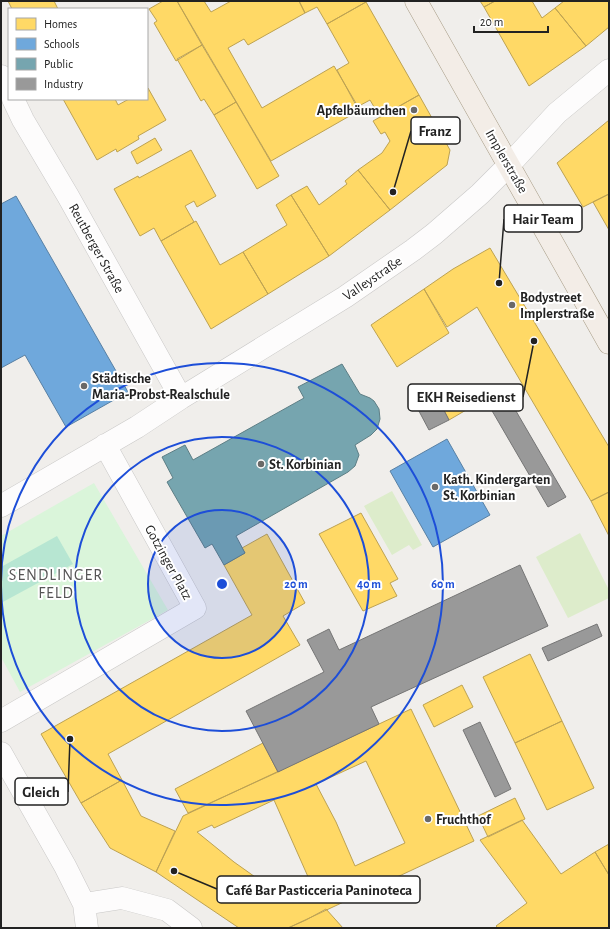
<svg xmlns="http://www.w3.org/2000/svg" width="610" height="929" font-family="'Alegreya Sans',sans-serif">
	<rect width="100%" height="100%" fill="#f0eeeb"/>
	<path fill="#ddeccb" d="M392,491L422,545L413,550L409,545L392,555L364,506Z
		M580,533L609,590V598L568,618L536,557Z"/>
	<path fill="#daf5da" d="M94,483L168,610L20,692L1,657V536Z"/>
	<path fill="#b7e6d2" d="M57,536L73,564L1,603V567Z"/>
	<path fill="#ffd966" stroke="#bda252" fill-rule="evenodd" d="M8,1H54L58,9H12Z
		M163,1H177L202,45L176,61L154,23L157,21L149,9Z
		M177,1H204L211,12L231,1H299L305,13L248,45L244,39L228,48L262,108L334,66L360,110L271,161Z
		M299,1H366V2L327,24L317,7L305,13Z
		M480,1H495L484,7Z
		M495,1H532L542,18L555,8L586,46L529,86L484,7Z
		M564,1H609V27L586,46L555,8Z
		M366,2L419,95L380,117L370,100L357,107L337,70L349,63L327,24Z
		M202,45L236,102L214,115L204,99L201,101L177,59Z
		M148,88L166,120L138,136L139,139L117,152L116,149L97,160L63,99H115L118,105L129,99H147Z
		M419,95L450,150L447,165L390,210L358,170L382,153L390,141L385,132L381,134L373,121Z
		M236,102L279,176L257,189L214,115Z
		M609,120V194L583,207L557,163Z
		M155,138L162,150L137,164L131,152Z
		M191,150L216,196L197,207L194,201L185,206L194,222L161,241L154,228L140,236L114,189L138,176L139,178Z
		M358,170L390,210L329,256L291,195L307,186L319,205L347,184L345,181Z
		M609,194V230L593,202Z
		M291,195L329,256L268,294L243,252L287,225L276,205Z
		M196,221L220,265L243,252L268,294L211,329L161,241Z
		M490,248L609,447V492L591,501L477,307L447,327L424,289L453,269Z
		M424,289L449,333L397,367L371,325Z
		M479,389L485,399L449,420L443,409Z
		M609,492V536L591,501Z
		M361,513L398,579L390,583L397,596L363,611L319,534Z
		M267,534L305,603L283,616L300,645L108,754L122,780L81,803L41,734L252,615L224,565L245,553L242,548Z
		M530,654L562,721L515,743L483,677Z
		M462,685L473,707L434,727L423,705Z
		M411,709L474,841L288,928H239L156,872L183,816ZM366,761L405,843L355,866L336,822L316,784ZM274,800L313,888L289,899L265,884L234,862L197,832L212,825L214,828Z
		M562,721L594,788L547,810L515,743Z
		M263,743L278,772L188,813L175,789Z
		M122,780L141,816L175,831L156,872L110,848L81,803Z
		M515,798L525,819L488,837L478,816Z
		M522,820L561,874L595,852L609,875V928H498L496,926L527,903L480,840Z
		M609,844V875L595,852Z
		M326,909L343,928H288L306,920Z"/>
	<path fill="#6fa8dc" stroke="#5880a4" d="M16,196L128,392L66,427L25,355L1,368V204Z
		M447,439L490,515L433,547L390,471Z"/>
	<path fill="#76a5af" stroke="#5d7e85" d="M342,364L360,394L370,398L374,401L379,409L380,419L377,429L371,435L355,445L359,455L355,466L348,472L236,536L245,553L224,565L212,544L205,548L167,482L173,478L162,457L185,445L193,460L304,398L298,387Z"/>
	<path fill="#999" stroke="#757575" d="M432,387L449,420L429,430L412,398Z
		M502,387L566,497L548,507L484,397Z
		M520,565L548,626L371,707L379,724L278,772L246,711L324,672L307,640L329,629L339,650Z
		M597,624L602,636L548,661L542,648Z
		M480,722L511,789L495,797L463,730Z"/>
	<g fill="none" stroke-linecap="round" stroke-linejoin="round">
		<g stroke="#c9c8c7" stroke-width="23">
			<path id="minor" d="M1,76L9,92
				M13,99L23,120L68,196L181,398
				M1,506L137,427L181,398L345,297L413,250L434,234L480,194L509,165L557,113L609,70
				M1,721L195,608L105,445
				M1,753L65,866L84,904L87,928
				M84,904L122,898L167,910L191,928"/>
		</g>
		<g stroke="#a79c86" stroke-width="23">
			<path id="major" d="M416,1L609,343"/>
		</g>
		<use href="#minor" stroke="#fdfcfc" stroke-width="22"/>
		<use href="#major" stroke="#f3ede7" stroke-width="22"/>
	</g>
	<circle cx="222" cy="584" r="74" fill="#1d4ed8" fill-opacity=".12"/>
	<g fill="none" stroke="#1d4ed8" stroke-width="2">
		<circle cx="222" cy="584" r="74"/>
		<circle cx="222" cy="584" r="147"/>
		<path d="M1 582A221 221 0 1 1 1 586"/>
	</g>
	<g fill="#6a6968" stroke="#fff" stroke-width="1.5">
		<circle cx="414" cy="110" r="4"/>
		<circle cx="512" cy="305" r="4"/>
		<circle cx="84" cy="386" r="4"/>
		<circle cx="261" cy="464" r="4"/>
		<circle cx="435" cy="487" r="4"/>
		<circle cx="428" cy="819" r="4"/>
	</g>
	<g text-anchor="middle" stroke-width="4" stroke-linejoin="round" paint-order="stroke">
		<g font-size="14" font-weight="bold" fill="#222" stroke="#fff" text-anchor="start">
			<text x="406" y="115" text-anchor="end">Apfelbäumchen</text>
			<text x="520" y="302">Bodystreet<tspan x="520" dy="16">Implerstraße</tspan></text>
			<text x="92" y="383">Städtische<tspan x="92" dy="16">Maria-Probst-Realschule</tspan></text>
			<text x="269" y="469">St. Korbinian</text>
			<text x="443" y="484">Kath. Kindergarten<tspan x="443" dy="16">St. Korbinian</tspan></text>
			<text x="436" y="824">Fruchthof</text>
		</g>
		<g font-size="14" fill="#222" stroke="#fff">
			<text transform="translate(507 161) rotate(60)" y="5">Implerstraße</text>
			<text transform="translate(97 248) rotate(61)" y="5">Reutberger Straße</text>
			<text transform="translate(372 278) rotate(-34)" y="5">Valleystraße</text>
			<text transform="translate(169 562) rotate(61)" y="5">Gotzinger Platz</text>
		</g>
		<g font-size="16" letter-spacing="1" fill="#555" stroke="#fff">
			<text x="56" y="580">SENDLINGER<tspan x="56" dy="18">FELD</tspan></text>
		</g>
	</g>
	<circle cx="222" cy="584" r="6" fill="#1d4ed8" stroke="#fff" stroke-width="2"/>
	<g font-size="12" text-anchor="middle" font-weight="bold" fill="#1d4ed8" stroke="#fff" stroke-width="4" stroke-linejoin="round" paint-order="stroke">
		<text x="296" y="588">20 m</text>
		<text x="369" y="588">40 m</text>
		<text x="443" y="588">60 m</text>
	</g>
	<path fill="none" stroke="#222" stroke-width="1.5" d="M393 192L411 131M499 283L504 219M534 341L523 397M70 739L68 792M174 871L217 889"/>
	<g fill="#222" stroke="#fff" stroke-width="1.5">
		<circle cx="393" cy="192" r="4"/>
		<circle cx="499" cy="283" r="4"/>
		<circle cx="534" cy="341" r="4"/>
		<circle cx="70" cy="739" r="4"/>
		<circle cx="174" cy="871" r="4"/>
	</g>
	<g fill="#fff" stroke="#222" stroke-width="1.5">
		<rect x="411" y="117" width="49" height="27" rx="4"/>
		<rect x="504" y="205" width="78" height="27" rx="4"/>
		<rect x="408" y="384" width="115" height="27" rx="4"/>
		<rect x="15" y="778" width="53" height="27" rx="4"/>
		<rect x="217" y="876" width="203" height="27" rx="4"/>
	</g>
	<g font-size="15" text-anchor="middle" font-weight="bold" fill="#222">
		<text x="435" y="136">Franz</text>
		<text x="543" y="224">Hair Team</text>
		<text x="466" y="402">EKH Reisedienst</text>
		<text x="41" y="797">Gleich</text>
		<text x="319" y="895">Café Bar Pasticceria Paninoteca</text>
	</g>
	<rect width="610" height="929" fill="none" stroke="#222222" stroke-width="4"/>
	<rect x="8" y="8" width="140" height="92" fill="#ffffff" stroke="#a7a7a7"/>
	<rect x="16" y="18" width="20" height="12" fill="#ffd966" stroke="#a7a7a7"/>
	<text x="44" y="28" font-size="12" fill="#222222">Homes</text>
	<rect x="16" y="38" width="20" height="12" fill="#6fa8dc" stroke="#a7a7a7"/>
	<text x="44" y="48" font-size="12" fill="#222222">Schools</text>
	<rect x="16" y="58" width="20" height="12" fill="#76a5af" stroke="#a7a7a7"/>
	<text x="44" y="68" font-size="12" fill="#222222">Public</text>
	<rect x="16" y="78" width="20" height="12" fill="#999999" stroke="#a7a7a7"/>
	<text x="44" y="88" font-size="12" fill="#222222">Industry</text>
	<path d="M474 26v6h74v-6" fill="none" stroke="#222222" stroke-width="2"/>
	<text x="480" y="26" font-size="12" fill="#222222" stroke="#ffffff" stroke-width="3" paint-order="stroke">20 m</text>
</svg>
